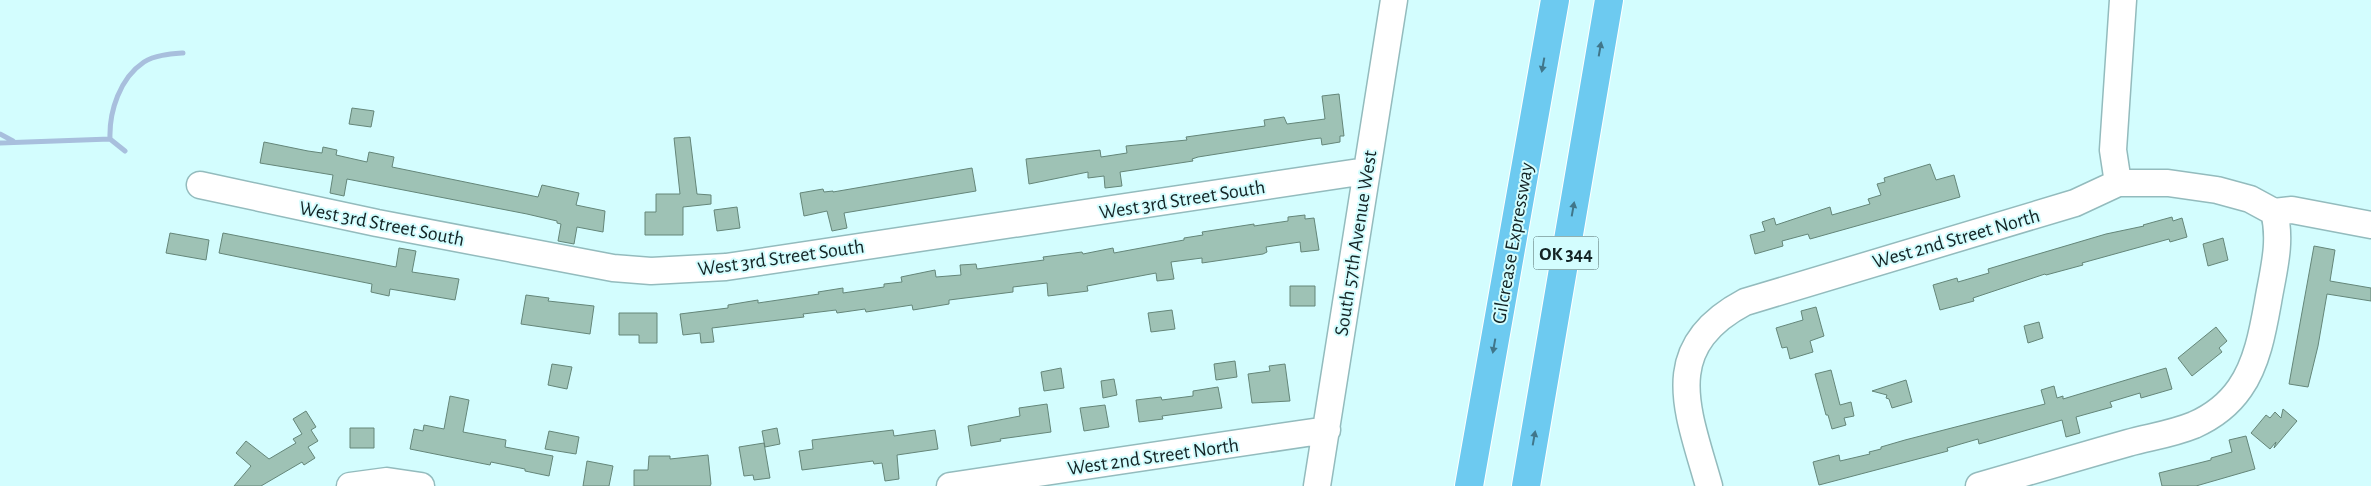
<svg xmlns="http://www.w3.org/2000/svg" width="2371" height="486" font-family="'Alegreya Sans',sans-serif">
	<rect width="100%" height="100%" fill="#d3fdfe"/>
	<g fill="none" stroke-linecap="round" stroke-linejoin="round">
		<path stroke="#a8bfdd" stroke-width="5" d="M0,134L13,141
			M0,143L110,139
			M125,151L110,139C109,111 120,78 144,62C155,55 170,54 183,53"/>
	</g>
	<path fill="#9ec2b5" stroke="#648679" d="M1339,94L1344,136H1340V142L1322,145L1321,138L1312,139L1198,157L1192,159L1193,161L1120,172L1122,186L1105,188L1104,176L1088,178V172L1029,184L1026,159L1100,150L1101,157L1127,153L1126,146L1187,140L1186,137L1265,126L1264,120L1284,117L1287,124L1325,119L1322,96Z
		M352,108L374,111L371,127L349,124Z
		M690,137L697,194L711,195V204L683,207V235H645V212H656V194H680L674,138Z
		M264,142L308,151L322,153L323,147L337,150L336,155L367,162L369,152L394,157L392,167L538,197L542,185L579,193L576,205L605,211L603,232L577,227L574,244L558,241L561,224L557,223V221L527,214L347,179L344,196L330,193L333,175L260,163Z
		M1930,164L1936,180L1954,175L1960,197L1810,239L1808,234L1782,241L1783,246L1755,254L1750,235L1765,231L1762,222L1774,218L1776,225L1830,207L1832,215L1870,204L1868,199L1881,195L1877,184L1885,182L1884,178Z
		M972,168L976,191L844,213L847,228L832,231L827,211L804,216L800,193L823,189L824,192L833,191V192Z
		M737,207L740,228L717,231L714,210Z
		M1305,215V219L1314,218L1319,250L1301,252L1300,242L1266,247L1267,252L1263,254L1202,263V258L1171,262L1174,279L1157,281L1156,273L1087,286L1088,291L1048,296L1047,283L1013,287V292L949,300V304L913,310L912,305L866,312L865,309L837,313L836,310L803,314L804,317L712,328L714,342L701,343L700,333L683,335L680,314L728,308V305L758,300V303L819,294L818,292L843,288V293L884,287V284L902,282L901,277L935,270L936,277L961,275L960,265L976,264L977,269L1044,260L1043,257L1082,252L1083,254L1113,248L1114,253L1184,240V238L1203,235L1202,232L1254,224V226L1288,221V217Z
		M2172,217L2173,221L2182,218L2187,237L2170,242L2169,239L2082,263L2083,265L2046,275L2045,274L1973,298L1974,301L1940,310L1933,285L1957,278L1958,282L1989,273L1988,269L2018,260L2106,234L2144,226L2143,225Z
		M170,233L209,240L206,260L166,253Z
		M223,233L396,267L399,248L416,251L412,272L459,279L455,300L390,289L389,296L371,292L372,284L219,253Z
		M2223,238L2228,260L2208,266L2203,244Z
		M2314,246L2335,250L2330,281L2371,288V301L2327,294L2318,346L2308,387L2289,384Z
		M1290,286H1315V306H1290Z
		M526,295L549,298L548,301L594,306L590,334L521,324Z
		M1816,307L1824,336L1810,341L1813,352L1790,359L1787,347L1782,348L1776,328L1803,320L1801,311Z
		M1172,310L1175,329L1151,332L1148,313Z
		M619,313H657V343H639V335H619Z
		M2039,322L2043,338L2028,343L2024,326Z
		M2216,327L2227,341L2219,348L2222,352L2192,376L2178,358Z
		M1235,361L1237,377L1216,380L1214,364Z
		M552,364L572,367L567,389L548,385Z
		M1285,364L1290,401L1252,403L1248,374L1270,371L1269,366Z
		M1061,368L1064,388L1044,391L1041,372Z
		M2166,368L2172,389L2141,398L2140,393L2110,402L2112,407L2076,417L2080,433L2066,437L2062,420L1979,444L1978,439L1947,448L1948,451L1819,485L1813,462L1839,455L1840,461L1870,454L1869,452L1881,449V447L1905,440L2045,404L2041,390L2054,386L2057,398L2063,396V399Z
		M1831,370L1840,405L1851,402L1854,416L1844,418L1846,425L1832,429L1828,415H1826L1815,374Z
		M1114,379L1117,395L1103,398L1101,381Z
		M1906,380L1912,402L1892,408L1889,399L1886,398L1887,395L1872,391Z
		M1218,387L1222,408L1162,416L1163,419L1139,422L1136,400L1161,397L1162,400L1193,396V391Z
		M450,396L469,400L463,432L506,440L505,447L553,456L549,476L525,471V469L491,462L490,465L410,449L414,429L423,431L424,425L444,429Z
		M1047,404L1051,432L1000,439L1001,441L971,446L968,426L1020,416L1019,408Z
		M1105,405L1109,427L1084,431L1080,408Z
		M2283,409L2297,421L2274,448L2276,442L2270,449L2251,433L2266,415L2270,418L2275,412L2281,418Z
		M306,411L316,427L311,430L318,441L308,447L315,458L304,465L302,462L261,486H234L251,466L236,453L246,441L269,459L296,443L293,439L302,434L293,419Z
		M350,428H374V448H350Z
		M777,428L780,444L765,447L762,431Z
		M893,430L894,436L935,430L938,449L897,455L899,479L885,481L882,463L874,464L873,461L802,470L799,451L813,449L812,440Z
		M549,431L579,437L576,454L545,449Z
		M2246,436L2255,469L2196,486H2162L2159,473L2211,460V458L2232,452L2229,440Z
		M764,443L770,478L754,480L753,475L744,476L739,447Z
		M708,455L711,484L710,486H634V470H648L649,456H670V459Z
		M587,461L613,466L609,486H583Z"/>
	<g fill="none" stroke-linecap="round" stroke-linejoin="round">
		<g stroke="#93bbbd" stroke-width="29">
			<path id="minor" d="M2118,183L2113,150L2123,0
				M200,185L377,223L613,268L651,271L726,267L1366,171
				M350,486L387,481L421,486
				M950,486L1327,430
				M1317,486L1394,0
				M1709,486C1688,411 1658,348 1745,302L2075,203L2118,183H2168L2217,190L2250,199L2274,212L2292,210L2371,225
				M1979,486C2028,472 2078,457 2128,443C2150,437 2172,434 2194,425C2212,417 2229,404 2240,388C2257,364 2263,330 2268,302C2273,272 2282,242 2274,212"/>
		</g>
		<g stroke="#fff" stroke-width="30">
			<path id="highway" d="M1469,486L1555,0
				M1526,486L1609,0"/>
		</g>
		<use href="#minor" stroke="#fff" stroke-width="26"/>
		<use href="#highway" stroke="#6dcaf0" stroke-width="28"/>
	</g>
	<defs><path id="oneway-solid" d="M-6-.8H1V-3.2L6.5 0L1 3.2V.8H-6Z" transform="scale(1.25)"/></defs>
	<g fill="#40768a">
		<use href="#oneway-solid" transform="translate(1600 49) rotate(-80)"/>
		<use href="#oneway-solid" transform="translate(1543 65) rotate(100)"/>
		<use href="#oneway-solid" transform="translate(1573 209) rotate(-80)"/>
		<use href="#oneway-solid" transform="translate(1494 346) rotate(100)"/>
		<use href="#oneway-solid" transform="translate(1534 438) rotate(-80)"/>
	</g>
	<g text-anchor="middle" stroke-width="4" stroke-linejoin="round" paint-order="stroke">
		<rect fill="#d3fdfe" stroke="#4d6465" stroke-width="1" x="1533.5" y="236.5" width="65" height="33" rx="4"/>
		<g font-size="19" font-weight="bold" fill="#132324">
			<text x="1566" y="260">OK 344</text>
		</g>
		<g font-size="20" fill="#132324" stroke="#d3fdfe">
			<text transform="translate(1182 199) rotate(-9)" y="7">West 3rd Street South</text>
			<text transform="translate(382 223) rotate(11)" y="7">West 3rd Street South</text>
			<text transform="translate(1956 238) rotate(-16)" y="7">West 2nd Street North</text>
			<text transform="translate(1355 243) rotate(-81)" y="7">South 57th Avenue West</text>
			<text transform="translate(1512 243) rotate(-80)" y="7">Gilcrease Expressway</text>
			<text transform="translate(781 257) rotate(-8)" y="7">West 3rd Street South</text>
			<text transform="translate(1153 456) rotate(-8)" y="7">West 2nd Street North</text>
		</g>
	</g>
</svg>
